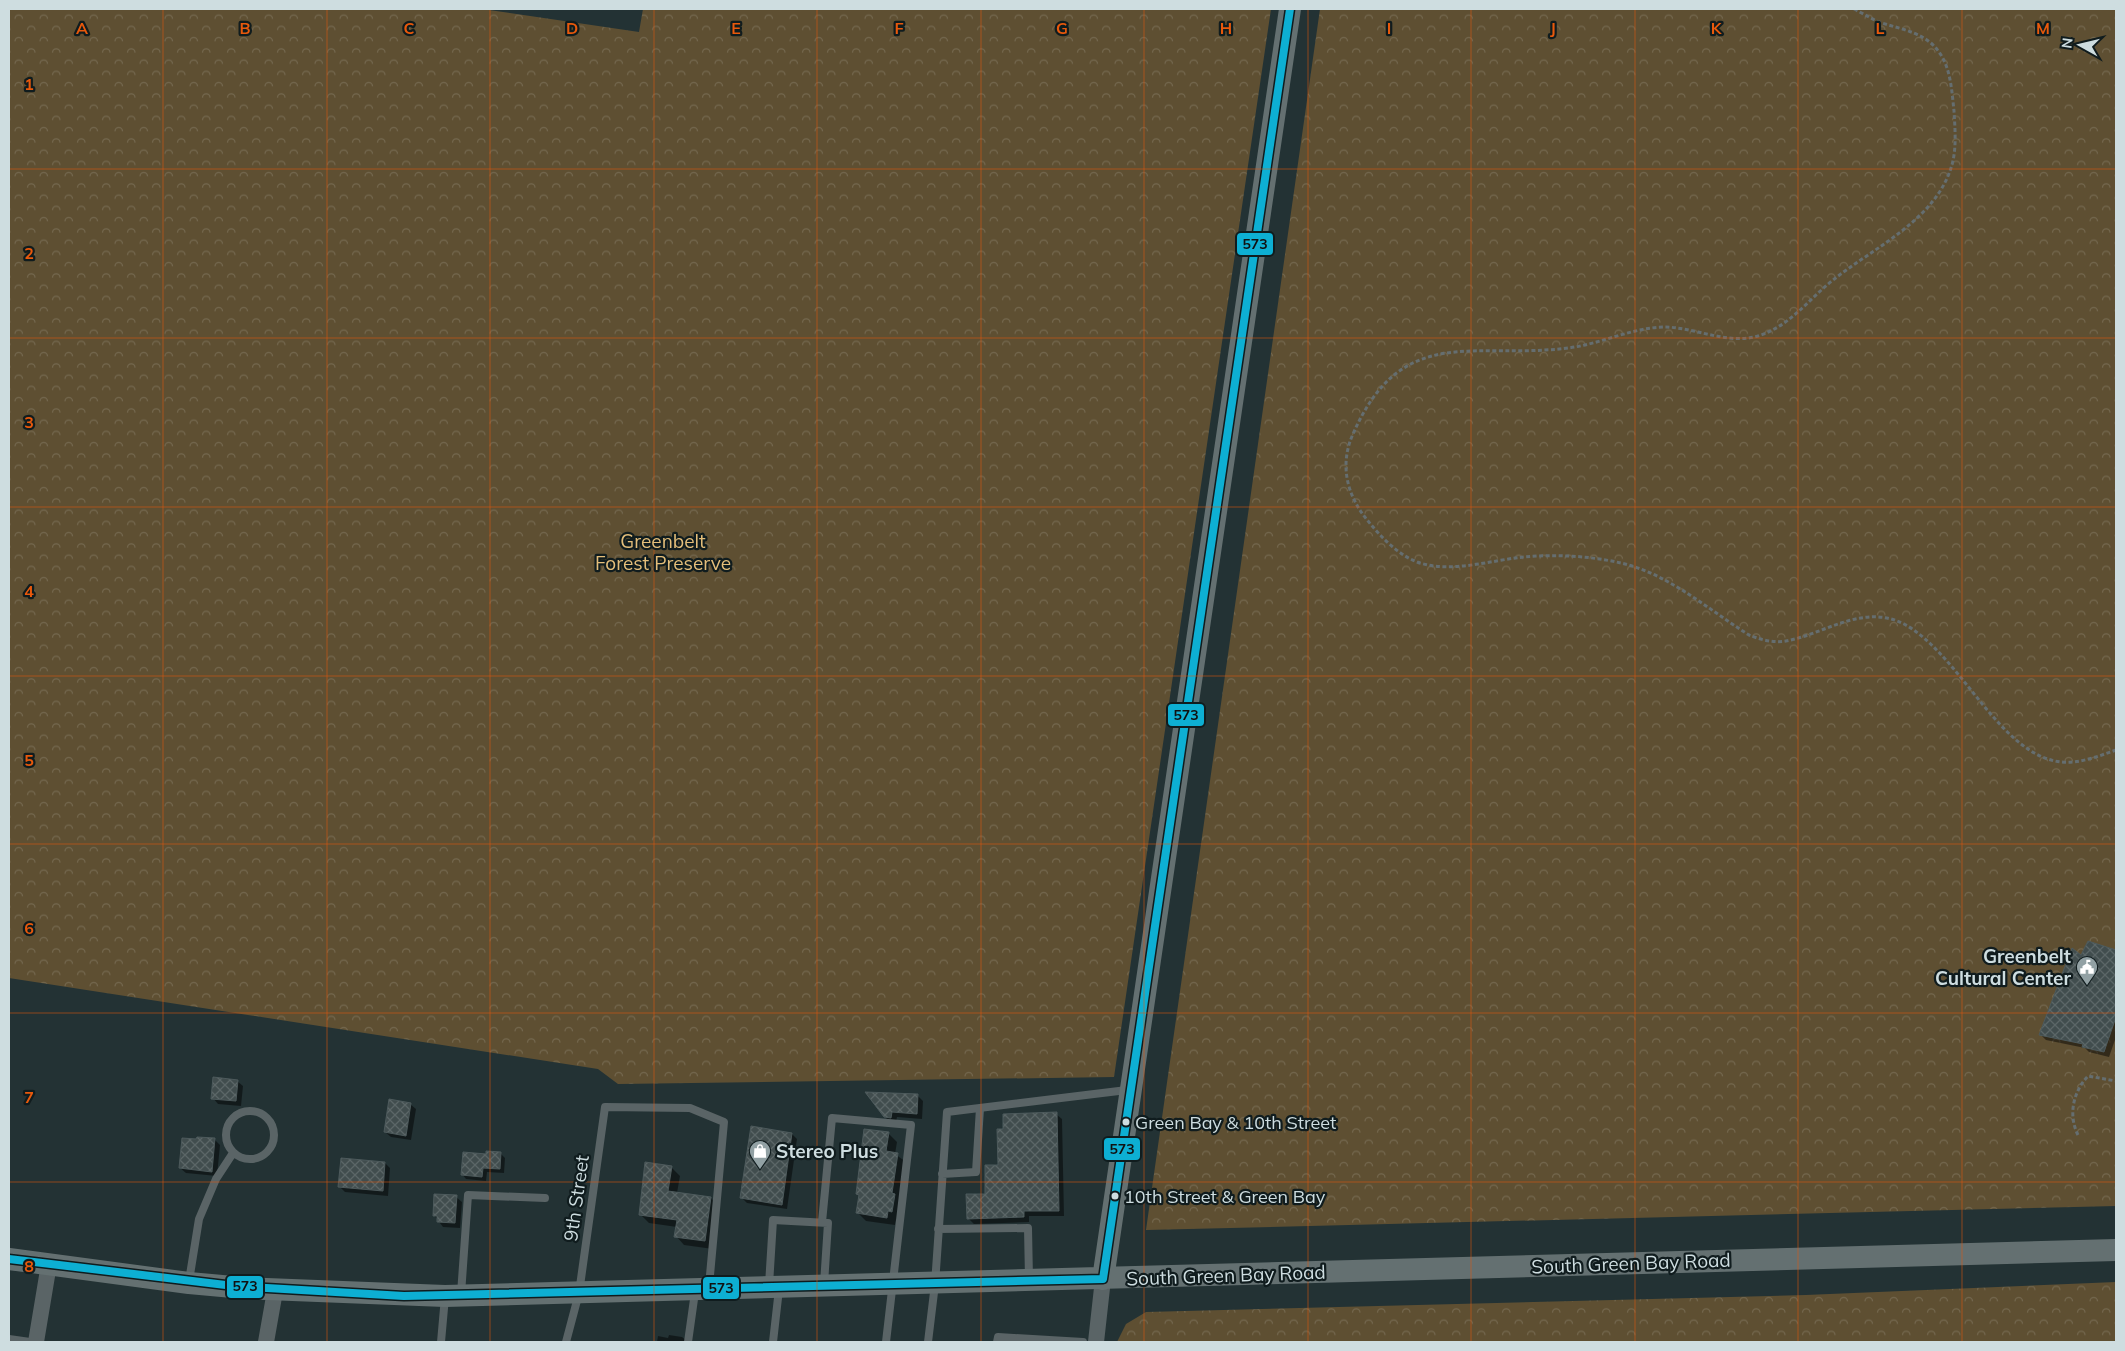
<svg xmlns="http://www.w3.org/2000/svg" width="2125" height="1351" font-family="Mulish,sans-serif">
	<defs>
		<pattern id="park-crowns" width="20" height="18" patternUnits="userSpaceOnUse" patternTransform="scale(1.25)"><rect width="20" height="18" fill="#5e4f32"/><path d="M2 6a3 3 0 1 1 6 0M12 15a3 3 0 1 1 6 0" fill="none" stroke="#74684f"/></pattern>
		<pattern id="building-cross-hatch" width="8" height="8" patternUnits="userSpaceOnUse" patternTransform="scale(1.25)"><rect width="8" height="8" fill="#414d4e"/><path d="M0 0l8 8M0 8l8-8" fill="none" stroke="#5b6667"/></pattern>
	</defs>
	<rect width="100%" height="100%" fill="#233234"/>
	<path fill="url(#park-crowns)" d="M9,9H482L639,32L643,9H1271L1114,1077L618,1084L598,1069L9,978Z
		M1320,9H2116V1206L1146,1230Z
		M2116,1282V1342H1117L1126,1324L1146,1312L1806,1295Z"/>
	<path fill="#0007" d="M2116,947V1037L2109,1057L2089,1052L2085,1048L2046,1040L2041,1035L2082,956L2115,950Z
		M237,1081L243,1086L241,1106L218,1104L213,1098Z
		M918,1096L923,1101L922,1119L897,1117L896,1122H890L884,1116Z
		M410,1104L416,1109L411,1140L391,1137L385,1132Z
		M1056,1114L1062,1119L1064,1216H1029V1222L974,1224L968,1218L987,1195L999,1166L1004,1130Z
		M888,1133L897,1142L895,1154L906,1162L900,1219H896L895,1225L866,1221L858,1213L860,1196L858,1194Z
		M792,1134L797,1139L787,1209L747,1203L742,1198Z
		M214,1139L220,1145L217,1176L186,1173L180,1168Z
		M500,1153L505,1158L504,1173L487,1172L486,1181L466,1179L462,1174L487,1155Z
		M385,1163L390,1168L388,1196L345,1192L340,1187Z
		M671,1167L680,1176L677,1193L711,1198L719,1207L713,1249L684,1245L676,1236L677,1227L649,1223L640,1214Z
		M456,1197L462,1202L460,1228L443,1227L434,1215Z
		M669,1335L682,1337L688,1342H657L658,1336L668,1338Z"/>
	<path fill="url(#building-cross-hatch)" stroke="#4d5a5c" d="M2088,941L2116,950V1017L2104,1052L2082,1047L2083,1044L2039,1035L2072,948L2081,955Z
		M213,1077L238,1080L236,1101L211,1099Z
		M865,1092L918,1094L917,1114L892,1112L891,1118L884,1117Z
		M389,1099L411,1103L406,1136L384,1132Z
		M1057,1112L1059,1211H1024V1217L967,1219L966,1194H985V1165H998L997,1129H1003V1114Z
		M751,1126L792,1133L782,1205L740,1198Z
		M864,1129L889,1132L886,1151L898,1153L892,1193L895,1194L892,1212L888,1211L887,1218L856,1213L859,1195L856,1194Z
		M197,1137L215,1138L212,1172L179,1168L182,1138L196,1139Z
		M486,1151L501,1152L500,1169L483,1168L482,1177L461,1175L463,1152L486,1154Z
		M341,1158L385,1162L383,1191L338,1187Z
		M645,1162L672,1166L668,1191L711,1197L705,1241L674,1237L677,1220L639,1215Z
		M434,1194L457,1195L455,1223L437,1222V1216H433Z"/>
	<g fill="none" stroke-linecap="round" stroke-linejoin="round">
		<path stroke="#656e70" stroke-width="3" stroke-dasharray="4 2.5" stroke-linecap="butt" d="M1854,9C1862,13 1870,18 1879,22C1902,30 1927,32 1941,55C1951,71 1952,93 1954,111C1955,129 1957,150 1951,168C1934,221 1873,248 1833,280C1808,300 1790,326 1758,336C1728,345 1697,328 1666,327C1633,327 1601,344 1568,348C1474,360 1402,322 1353,434C1339,465 1347,496 1368,521C1381,537 1397,554 1417,562C1450,574 1491,560 1524,557C1557,554 1593,556 1625,564C1671,576 1709,610 1749,635C1761,640 1774,643 1786,641C1825,634 1863,603 1904,624C1961,655 1999,755 2061,762C2079,764 2099,756 2116,750
			M2078,1135C2068,1115 2073,1092 2088,1076L2116,1081"/>
		<path stroke="#5a6466" stroke-width="8" d="M226 1135a24 24 0 1 1 48 0a24 24 0 1 1-48 0Z
			M942,1174L976,1172L980,1108
			M822,1222L832,1118L911,1125L886,1342
			M938,1229L1028,1228L1029,1279
			M189,1281L199,1219L216,1179L233,1153
			M769,1285L773,1220L828,1223L824,1284
			M461,1294L468,1195L545,1198
			M9,1339L30,1342
			M441,1342L445,1297
			M566,1342L579,1293L605,1107L690,1108L724,1122L709,1286
			M688,1342L695,1292
			M773,1342L779,1289
			M928,1342L935,1284L947,1112L1127,1090
			M997,1342L998,1337L1083,1342"/>
		<path stroke="#5a6466" stroke-width="16" d="M36,1342L49,1264
			M266,1342L275,1291
			M1096,1342L1103,1279"/>
		<path stroke="#647071" stroke-width="22" d="M9,1259L189,1283L244,1288L445,1296L2116,1250
			M1103,1279L1290,9"/>
		<g stroke="#101c1e" stroke-width="11">
			<path id="bus-1" d="M9,1259L234,1286L404,1296L1103,1279L1290,9"/>
		</g>
		<use href="#bus-1" stroke="#0dafd3" stroke-width="8"/>
	</g>
	<path fill="none" stroke="#e8590c" stroke-width="1" stroke-opacity="0.55" d="M163,9V1342M327,9V1342M490,9V1342M654,9V1342M817,9V1342M981,9V1342M1144,9V1342M1308,9V1342M1471,9V1342M1635,9V1342M1798,9V1342M1962,9V1342M9,169H2116M9,338H2116M9,507H2116M9,676H2116M9,844H2116M9,1013H2116M9,1182H2116"/>
	<defs>
		<g id="civic-pin" transform="scale(1.125)"><path d="M0 17L-7.5 6A9.5 9.5 0 1 1 7.5 6Z" fill="#92a1a4" stroke="#101c1e"/><path d="M-.6-6.5H3V-4.5H.6V-3L4-1V1h2V6H-6V1h2V-1L-.6-3ZM-1.2 2.5V6h2.4V2.5Z" fill="#fff"/></g>
		<g id="shop-pin" transform="scale(1.125)"><path d="M0 17L-7.5 6A9.5 9.5 0 1 1 7.5 6Z" fill="#92a1a4" stroke="#101c1e"/><path d="M-5-2.5h2.3a2.7 3.5 0 0 1 5.4 0H5L5.5 6h-11ZM-1.5-2.5h3a1.5 2.3 0 0 0-3 0Z" fill="#fff"/></g>
	</defs>
	<g fill-rule="evenodd">
		<use href="#civic-pin" x="2087" y="967"/>
		<use href="#shop-pin" x="760" y="1151"/>
	</g>
	<g fill="#cedde0" stroke="#101c1e" stroke-width="2">
		<circle cx="1126" cy="1122" r="4.5"/>
		<circle cx="1115" cy="1196" r="4.5"/>
	</g>
	<g text-anchor="middle" stroke-width="4.5" stroke-linejoin="round" paint-order="stroke">
		<g font-size="18" fill="#cedde0" stroke="#101c1e" text-anchor="start">
			<text x="1135" y="1129">Green Bay &amp; 10th Street</text>
			<text x="1124" y="1203">10th Street &amp; Green Bay</text>
		</g>
		<g font-size="19" fill="#e4be7a" stroke="#101c1e">
			<text x="663" y="548">Greenbelt<tspan x="663" dy="22">Forest Preserve</tspan></text>
		</g>
		<g font-size="19" font-weight="bold" fill="#cedde0" stroke="#101c1e" text-anchor="end">
			<text x="2071" y="963">Greenbelt<tspan x="2071" dy="22">Cultural Center</tspan></text>
			<text x="776" y="1158" text-anchor="start">Stereo Plus</text>
		</g>
		<g font-size="19" fill="#cedde0" stroke="#101c1e">
			<text transform="translate(576 1198) rotate(-82)" y="7">9th Street</text>
			<text transform="translate(1631 1263) rotate(-2)" y="7">South Green Bay Road</text>
			<text transform="translate(1226 1275) rotate(-2)" y="7">South Green Bay Road</text>
		</g>
	</g>
	<g font-size="16" text-anchor="middle" font-weight="bold" fill="#e8590c" stroke="#101c1e" stroke-width="4.5" stroke-linejoin="round" paint-order="stroke">
		<text x="82" y="34">A</text>
		<text x="245" y="34">B</text>
		<text x="409" y="34">C</text>
		<text x="572" y="34">D</text>
		<text x="736" y="34">E</text>
		<text x="899" y="34">F</text>
		<text x="1062" y="34">G</text>
		<text x="1226" y="34">H</text>
		<text x="1389" y="34">I</text>
		<text x="1553" y="34">J</text>
		<text x="1716" y="34">K</text>
		<text x="1880" y="34">L</text>
		<text x="2043" y="34">M</text>
		<text x="29" y="90">1</text>
		<text x="29" y="259">2</text>
		<text x="29" y="428">3</text>
		<text x="29" y="597">4</text>
		<text x="29" y="766">5</text>
		<text x="29" y="934">6</text>
		<text x="29" y="1103">7</text>
		<text x="29" y="1272">8</text>
	</g>
	<g stroke="#101c1e" stroke-width="2">
		<rect x="1236" y="232" width="38" height="24" rx="5" fill="#0dafd3"/>
		<rect x="1167" y="703" width="38" height="24" rx="5" fill="#0dafd3"/>
		<rect x="1103" y="1137" width="38" height="24" rx="5" fill="#0dafd3"/>
		<rect x="226" y="1275" width="38" height="24" rx="5" fill="#0dafd3"/>
		<rect x="702" y="1276" width="38" height="24" rx="5" fill="#0dafd3"/>
	</g>
	<g font-size="14" text-anchor="middle" font-weight="bold" fill="#111">
		<text x="1255" y="249">573</text>
		<text x="1186" y="720">573</text>
		<text x="1122" y="1154">573</text>
		<text x="245" y="1291">573</text>
		<text x="721" y="1293">573</text>
	</g>
	<rect width="2125" height="1351" fill="none" stroke="#cedde0" stroke-width="20"/>
	<g transform="translate(2080 45) rotate(278)" stroke="#101c1e" stroke-width="4" paint-order="stroke">
	<path d="M0-4L9 19L0 12L-9 19Z" fill="#cedde0"/>
	<text y="-8" font-size="14" font-weight="bold" text-anchor="middle" fill="#cedde0">N</text>
	</g>
</svg>
